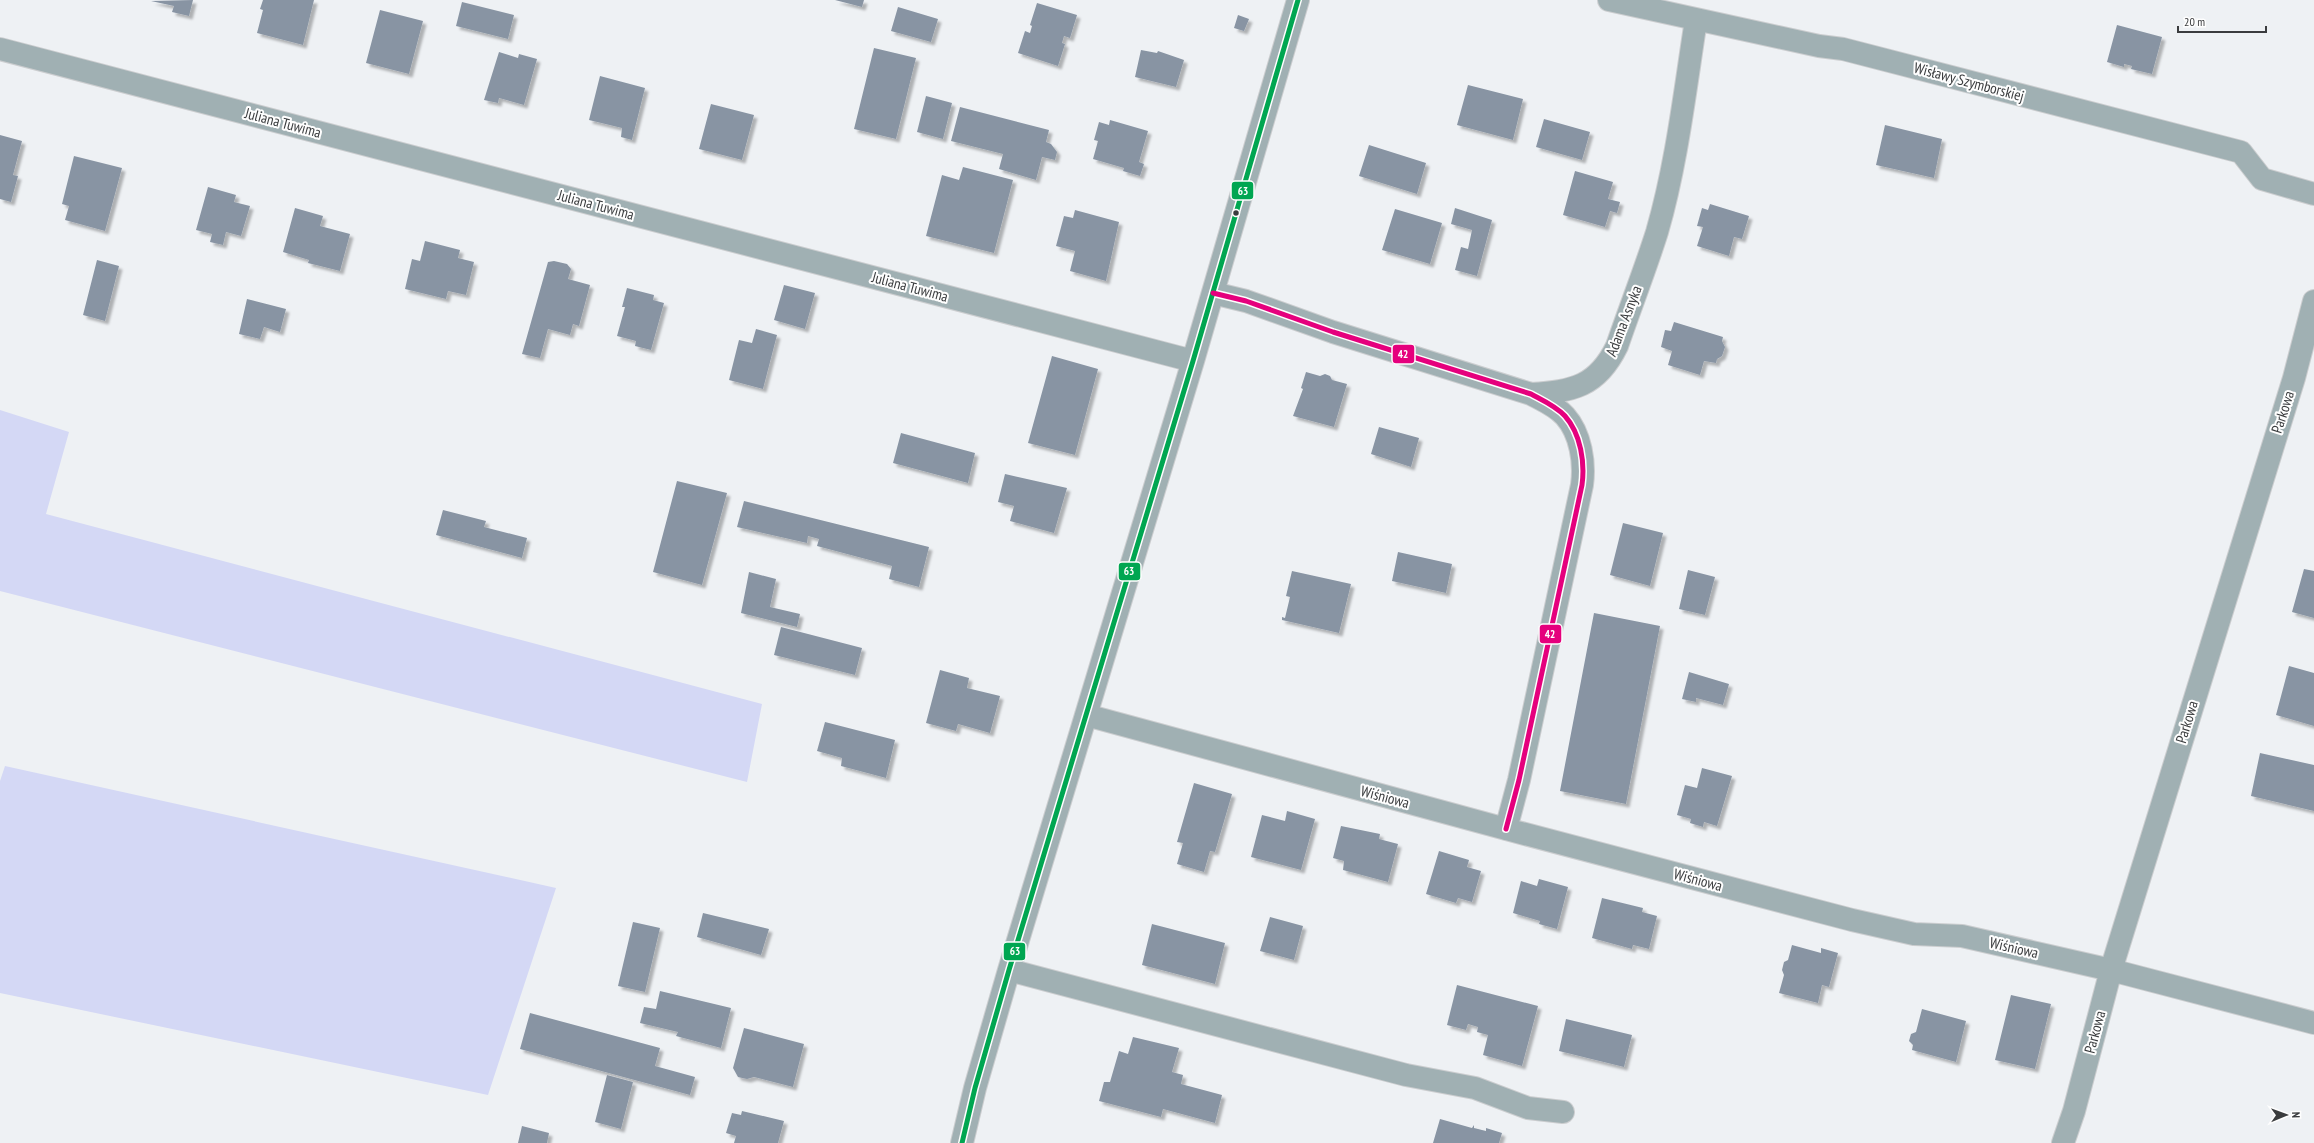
<svg xmlns="http://www.w3.org/2000/svg" width="2314" height="1143" font-family="'PT Sans Narrow',sans-serif">
	<defs>
		<filter id="shadow"><feDropShadow dx="3.5" dy="3.5" stdDeviation="1" flood-color="#0004"/></filter>
	</defs>
	<rect width="100%" height="100%" fill="#eef1f4"/>
	<path fill="#d4d8f5" d="M0,410L69,432L46,514L762,704L747,782L0,591Z
		M5,766L556,888L488,1095L0,993V781Z"/>
	<path fill="#8894a3" filter="url(#shadow)" d="M193,0L189,16L172,12L174,6L151,1Z
		M263,0H314L303,45L257,33L263,10L260,9Z
		M835,0H864L862,7Z
		M462,2L514,15L508,39L456,26Z
		M1037,3L1077,15L1070,38L1064,36L1062,43L1065,44L1058,66L1018,53L1025,31L1030,33L1032,26L1030,25Z
		M898,7L938,19L931,42L891,31Z
		M380,10L423,21L409,74L366,63Z
		M1238,15L1249,19L1244,31L1234,28Z
		M2117,25L2162,37L2152,74L2131,69L2132,66L2124,64V67L2107,62Z
		M874,48L916,58L896,139L854,129Z
		M1141,50L1157,53L1158,51L1184,60L1176,87L1135,77Z
		M499,52L518,58L519,54L537,59L524,105L499,98L498,103L484,100Z
		M600,76L645,88L632,140L621,137L622,128L589,120Z
		M1468,85L1523,99L1513,140L1457,125Z
		M926,96L952,103L943,139L917,132Z
		M711,104L754,115L742,160L699,149Z
		M960,107L1049,130L1046,142L1051,144L1057,152L1055,160L1042,157L1036,180L999,169L1003,154L951,141Z
		M1544,119L1590,132L1582,160L1536,147Z
		M1110,120L1148,131L1139,162L1144,164L1140,176L1123,171L1124,168L1093,159L1098,141L1094,140L1099,122L1109,125Z
		M1885,125L1942,139L1934,178L1876,165Z
		M0,135L22,141L13,175L18,176L11,202L0,199Z
		M1369,145L1426,163L1417,194L1359,176Z
		M74,156L122,168L105,231L65,220L69,206L62,204Z
		M963,167L1013,180L994,253L926,236L942,175L959,180Z
		M1575,171L1613,182L1608,199L1620,202L1617,213L1610,211L1605,227L1563,215Z
		M208,187L236,195L234,202L250,206L241,236L226,232L223,245L210,242L212,234L196,230Z
		M1710,204L1749,216L1742,239L1734,237L1729,256L1697,246L1703,227L1697,226L1702,208L1708,210Z
		M295,208L323,216L320,226L350,234L340,271L308,263L309,260L283,252Z
		M1455,208L1492,220L1477,276L1455,270L1461,247L1468,249L1472,230L1451,224Z
		M1395,209L1442,223L1430,264L1382,250Z
		M1075,210L1119,222L1106,281L1070,271L1075,251L1056,246L1064,216L1073,218Z
		M425,241L460,250L458,258L474,262L466,295L448,291L446,299L405,289L412,259L420,261Z
		M97,260L119,266L105,321L83,315Z
		M554,261L567,264L571,269L568,279L590,285L579,326L573,324L570,335L548,329L540,358L522,354L548,262Z
		M784,285L815,293L805,329L774,320Z
		M627,288L654,295L653,300L664,303L651,350L635,346L636,341L617,336L625,307H622Z
		M247,299L286,309L280,332L264,327L260,339L239,334Z
		M1674,322L1723,337L1722,341L1725,347L1722,356L1717,359L1716,363L1704,361L1700,375L1668,365L1672,351L1661,347L1665,330L1671,331Z
		M756,329L777,335L763,389L729,380L739,340L752,343Z
		M1052,356L1098,369L1075,455L1028,443Z
		M1306,372L1320,376L1325,374L1330,376L1332,380L1347,384L1334,427L1293,416L1303,389L1301,388Z
		M1379,427L1419,438L1411,467L1371,454Z
		M901,433L975,453L968,483L893,463Z
		M1005,474L1067,488L1054,533L1010,521L1014,506L998,502Z
		M677,481L727,493L702,585L653,572Z
		M744,501L929,547L919,587L889,579L892,566L817,546L819,539L808,536L807,543L737,527Z
		M443,510L486,521L484,527L527,538L522,558L436,535Z
		M1623,523L1663,533L1650,586L1610,575Z
		M1398,552L1452,564L1446,593L1392,581Z
		M2304,569L2314,571V618L2292,612Z
		M1688,570L1715,577L1705,615L1679,609Z
		M1292,571L1351,584L1339,633L1282,620V617L1285,618L1290,597L1286,596Z
		M749,572L776,579L770,607L800,614L797,627L741,613Z
		M1594,613L1660,626L1626,804L1560,791Z
		M781,627L862,648L855,675L774,655Z
		M2289,666L2314,673V726L2276,715Z
		M940,670L969,678L967,688L1000,696L990,733L958,724L956,731L926,723Z
		M1689,672L1729,684L1723,705L1696,698V702L1682,699Z
		M825,722L895,740L886,778L841,766L842,758L817,751Z
		M2260,753L2314,765V811L2251,796Z
		M1702,768L1732,776L1717,826L1704,822L1703,827L1690,823L1691,819L1677,815L1685,785L1697,788Z
		M1194,783L1232,794L1215,852L1210,851L1204,872L1177,864L1183,843L1177,842Z
		M1287,811L1315,819L1301,870L1251,857L1262,815L1285,821Z
		M1341,826L1380,834L1379,839L1398,844L1388,882L1343,870L1344,861L1333,858Z
		M1439,851L1469,860L1467,867L1481,871L1472,902L1458,898L1456,903L1426,894Z
		M1539,879L1568,887L1557,929L1539,924L1540,921L1513,913L1521,881L1537,886Z
		M1602,898L1643,908L1642,912L1657,916L1649,949L1633,945L1632,949L1592,938Z
		M703,913L769,929L761,955L697,937Z
		M1270,917L1303,926L1294,960L1260,951Z
		M633,922L660,928L645,992L618,986Z
		M1152,924L1225,943L1215,984L1142,965Z
		M1792,945L1821,953V948L1838,953L1829,987L1822,985L1818,1003L1779,993L1784,975L1782,970L1784,962L1788,960Z
		M1457,985L1538,1006L1522,1066L1483,1055L1488,1035L1477,1032L1478,1027L1468,1024L1466,1030L1447,1025Z
		M660,991L731,1008L721,1048L676,1036L678,1032L640,1023L644,1007L656,1009Z
		M2011,995L2051,1004L2035,1069L1995,1060Z
		M1922,1009L1966,1021L1956,1062L1912,1050L1913,1045L1909,1041L1911,1034L1916,1032Z
		M530,1013L660,1048L655,1066L695,1077L690,1095L520,1049Z
		M1566,1019L1632,1035L1624,1067L1559,1051Z
		M744,1028L804,1044L793,1087L754,1077L747,1079L738,1077L733,1068Z
		M1133,1037L1179,1048L1172,1072L1183,1075L1181,1084L1222,1095L1215,1123L1163,1109L1161,1117L1099,1101L1104,1082H1110L1119,1051L1128,1054Z
		M607,1075L633,1082L621,1129L595,1122Z
		M742,1111L784,1121L778,1143H734L736,1136L726,1133L732,1113L741,1115Z
		M1440,1119L1472,1128L1474,1125V1128L1486,1131V1128L1502,1133L1499,1143H1433Z
		M522,1126L549,1133L547,1143H518Z"/>
	<g fill="none" stroke-linecap="round" stroke-linejoin="round">
		<g stroke="#cbcdcf" stroke-width="24">
			<path id="minor" d="M1609,0L1819,46L1843,49L2241,152L2262,179L2314,194
				M0,49L1193,361
				M1213,293L1246,301L1333,332L1531,394C1542,400 1556,406 1565,416C1581,434 1585,463 1582,485L1519,780L1506,829
				M1531,394C1573,391 1597,387 1617,346C1630,308 1645,270 1657,232C1677,163 1685,90 1696,20
				M1086,715L1506,829L1852,920L1914,934L1962,936L2111,970L2314,1023
				M1009,970L1406,1075L1475,1088L1528,1108L1563,1112
				M962,1143L975,1088L1009,970L1193,361L1298,0
				M2063,1143L2074,1111L2111,970L2294,378L2314,301"/>
		</g>
		<use href="#minor" stroke="#a0b0b3" stroke-width="22"/>
		<g stroke="#fefefe" stroke-width="8">
			<path id="bus-1" d="M962,1143L975,1088L1009,970L1193,361L1298,0"/>
		</g>
		<g stroke="#fefefe" stroke-width="8">
			<path id="bus-2" d="M1213,293L1246,301L1333,332L1531,394C1542,400 1556,406 1565,416C1581,434 1585,463 1582,485L1519,780L1506,829"/>
		</g>
		<use href="#bus-1" stroke="#00a651" stroke-width="5"/>
		<use href="#bus-2" stroke="#e5007d" stroke-width="5"/>
	</g>
	<circle fill="#3a3c3e" stroke="#fefefe" stroke-width="1.5" cx="1236" cy="213" r="3.5"/>
	<g text-anchor="middle" stroke-width="4" stroke-linejoin="round" paint-order="stroke">
		<g font-size="15" fill="#3a3c3e" stroke="#fefefe">
			<text transform="translate(1969 82) rotate(15)" y="5">Wisławy Szymborskiej</text>
			<text transform="translate(283 123) rotate(15)" y="5">Juliana Tuwima</text>
			<text transform="translate(596 205) rotate(15)" y="5">Juliana Tuwima</text>
			<text transform="translate(910 287) rotate(15)" y="5">Juliana Tuwima</text>
			<text transform="translate(1624 321) rotate(-69)" y="5">Adama Asnyka</text>
			<text transform="translate(2283 412) rotate(-72)" y="5">Parkowa</text>
			<text transform="translate(2187 722) rotate(-73)" y="5">Parkowa</text>
			<text transform="translate(1385 797) rotate(15)" y="5">Wiśniowa</text>
			<text transform="translate(1698 880) rotate(15)" y="5">Wiśniowa</text>
			<text transform="translate(2014 948) rotate(13)" y="5">Wiśniowa</text>
			<text transform="translate(2095 1032) rotate(-75)" y="5">Parkowa</text>
		</g>
	</g>
	<g stroke="#fefefe" stroke-width="1.5">
		<rect x="1231" y="181" width="23" height="19" rx="4" fill="#00a651"/>
		<rect x="1392" y="344" width="23" height="20" rx="4" fill="#e5007d"/>
		<rect x="1118" y="562" width="23" height="19" rx="4" fill="#00a651"/>
		<rect x="1539" y="624" width="23" height="20" rx="4" fill="#e5007d"/>
		<rect x="1003" y="942" width="23" height="19" rx="4" fill="#00a651"/>
	</g>
	<g font-size="11" text-anchor="middle" font-weight="bold" fill="#fff">
		<text x="1243" y="195">63</text>
		<text x="1403" y="358">42</text>
		<text x="1129" y="575">63</text>
		<text x="1550" y="638">42</text>
		<text x="1015" y="955">63</text>
	</g>
	<g transform="translate(2286 1115) rotate(89)" stroke="#fefefe" stroke-width="3" paint-order="stroke">
	<path d="M0-3L7 15L0 10L-7 15Z" fill="#3a3c3e"/>
	<text y="-6" font-size="11" font-weight="bold" text-anchor="middle" fill="#3a3c3e">N</text>
	</g>
	<path d="M2178 26v6h88v-6" fill="none" stroke="#3a3c3e" stroke-width="2"/>
	<text x="2184" y="26" font-size="12" fill="#3a3c3e" stroke="#fefefe" stroke-width="3" paint-order="stroke">20 m</text>
</svg>
